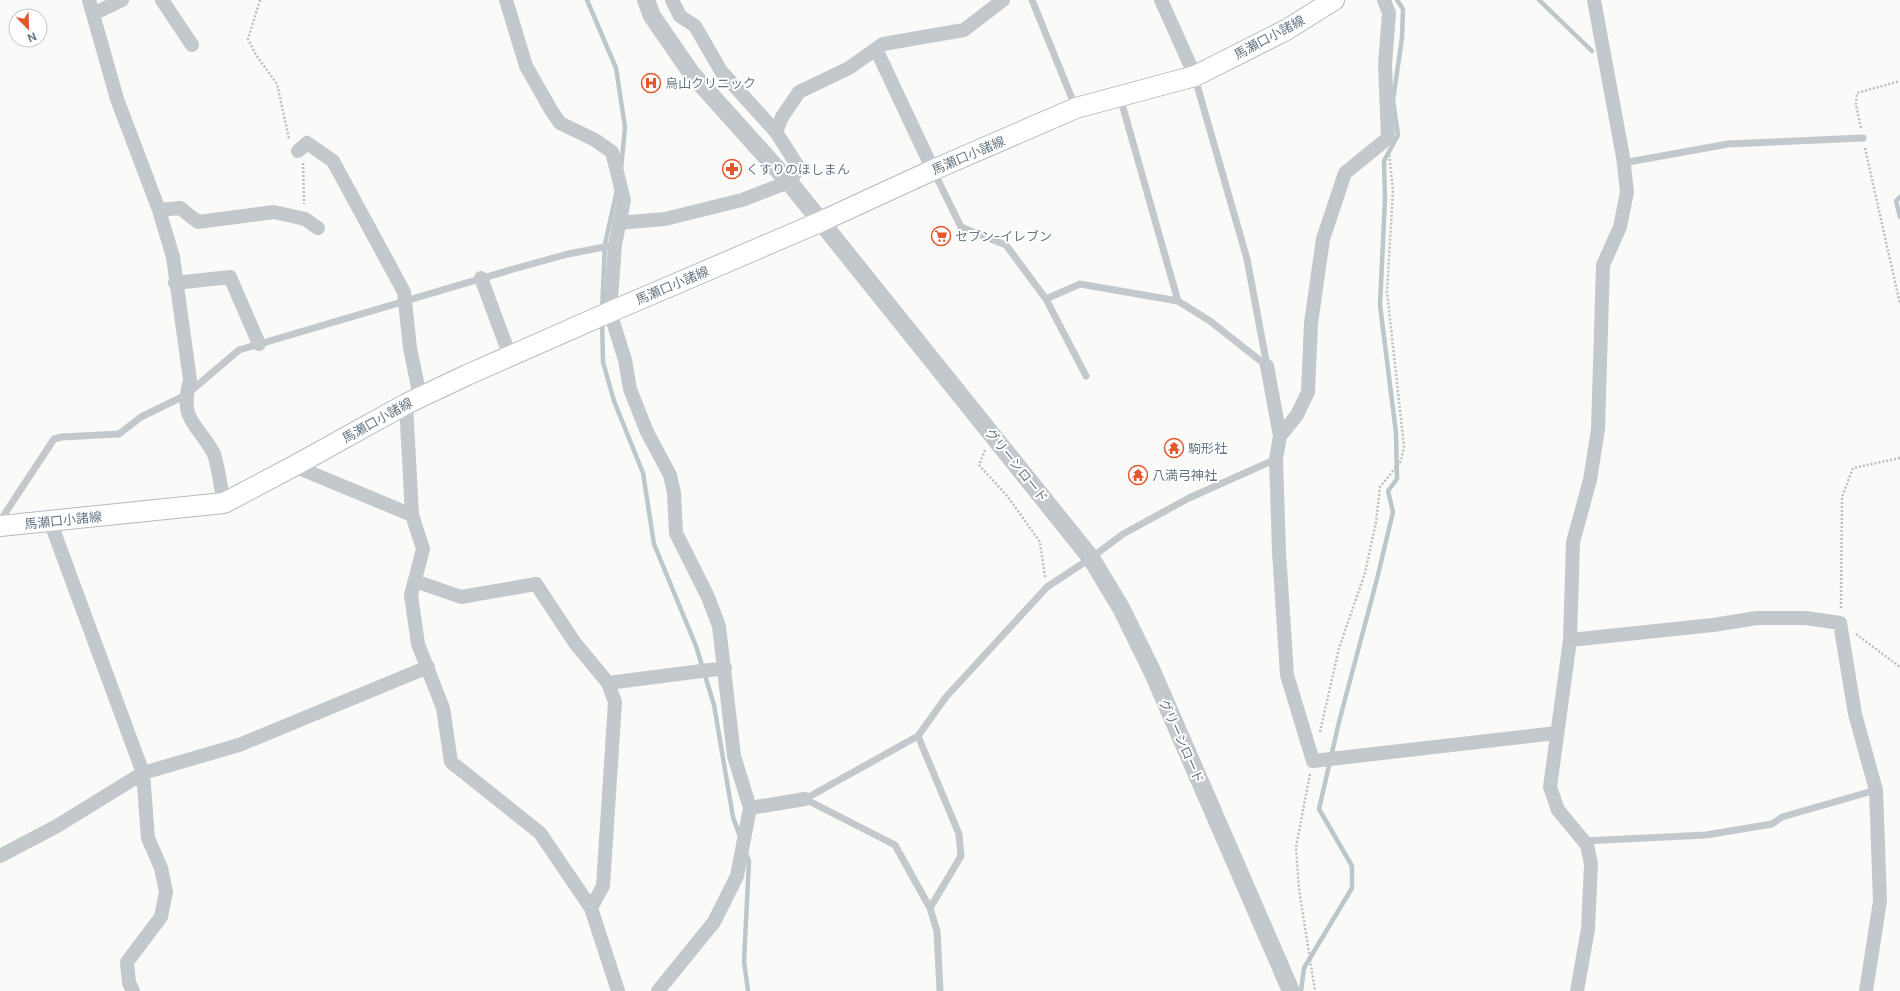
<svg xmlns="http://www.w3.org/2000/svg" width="1900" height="991" font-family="Inter,'Noto Sans JP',sans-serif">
	<rect width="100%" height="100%" fill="#fafaf8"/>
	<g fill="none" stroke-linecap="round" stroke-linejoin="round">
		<path stroke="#bbc7cb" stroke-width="4.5" d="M587,0L616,68L625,127L621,169
			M1539,0L1592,51
			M1900,197L1896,201L1900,217
			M602,311L605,244L617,190
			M602,320L603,362L614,401L643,473L654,544L696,646L714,705L733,817L740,837
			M746,854L749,861L744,961L748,991
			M1301,991L1304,968L1352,888V866L1319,809L1339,722L1377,579L1393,512L1388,491L1397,479L1396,433L1380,305L1385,199L1384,161L1398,135L1393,100L1402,38L1403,9L1397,0"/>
		<g stroke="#b3babf" stroke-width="22">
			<path id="secondary" d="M0,526L224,503L294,466L406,404L467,375L610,312L820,222L933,170L1076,108L1195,76L1286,30L1334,0"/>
		</g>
		<path stroke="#bbbfc2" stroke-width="2.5" stroke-dasharray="2 2" stroke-linecap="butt" d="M260,0L248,39L256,55L277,84L289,139
			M1861,128L1856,105L1857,93L1900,81
			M1865,148L1900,304
			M303,163L304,204
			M985,450L979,465L1008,497L1040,542L1045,577
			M1841,608L1842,497L1853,468L1900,458
			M1856,634L1900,667
			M1320,732L1339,648L1365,573L1376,522L1380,487L1401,461L1404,447L1387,292L1393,190L1389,154
			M1310,774L1296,847L1299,889L1315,991"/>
		<path stroke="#c3c8cc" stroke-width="7" d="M1032,0L1075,106
			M1195,78L1247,259L1267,366
			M1120,97L1178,301
			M1623,163L1728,144L1863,138
			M934,172L961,227L1006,245L1046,299L1086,376
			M1046,299L1080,284L1178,301L1210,321L1267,366
			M0,521L54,439L62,437L119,434L141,417L186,395L239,350L510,270L568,254L615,245
			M805,799L895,845L930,908L937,931L940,991
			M805,799L918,736
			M1584,841L1706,835L1772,824L1782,817L1876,790
			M930,908L961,856L959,834L918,736L946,697L1047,587L1091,558L1123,534L1189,498L1276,459"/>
		<path stroke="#c3c8cc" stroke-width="14" d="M89,0L117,99L159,210L173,257L190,380C179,420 196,422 213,452C218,462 221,491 224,503
			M162,0L192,45
			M506,0L526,66L551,110L560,123L595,140L612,152L624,200L615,245L610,312L625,360L630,389L647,432L670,475L674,493L676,533L708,597L719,626L734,756L750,808L737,876L714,922L658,991
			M672,0L680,16L695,26L721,71L776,132
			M1161,0L1195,76
			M93,14L122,0
			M876,49L933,170
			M298,151L307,143L333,161L404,292L410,348L420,397
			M159,210L180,208L198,222L274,212L305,219L318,228
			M618,223L665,219L742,200L789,182L799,168L776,132L782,117L799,92L849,68L883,44L964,30L1003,0
			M481,278L510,356
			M175,283L230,277L259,344
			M1267,366L1280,436L1276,459L1279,552L1287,675L1313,761L1556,733
			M406,404L412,515L423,549L411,595L418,644L443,708L451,762L540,833L591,908L618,991
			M1280,436L1297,415L1308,392L1311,323L1323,239L1345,173L1388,138L1385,65L1389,13L1384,0
			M294,466L412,515
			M50,521L143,773L148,838L161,868L166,892L161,917L127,962L129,983L133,991
			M415,581L461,597L536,584L575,643L608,683L615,702L603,886L591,908
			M1570,640L1713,625L1757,618H1806L1840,623L1855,714L1876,790L1880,901L1866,991
			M608,683L725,668
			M750,808L805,799
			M0,856L57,826L143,773L239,745L428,667
			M1577,991L1588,929L1591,864L1587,845L1558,810L1550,787L1570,640L1573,542L1590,480L1598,429L1603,265L1620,227L1627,192L1623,157L1594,0"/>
		<path stroke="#c3c8cc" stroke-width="18" d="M646,0L652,16L692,74L789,182L1091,558L1121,608L1152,671L1291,991"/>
		<use href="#secondary" stroke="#fff" stroke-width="20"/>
	</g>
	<defs>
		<g id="hospital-ring" transform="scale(1)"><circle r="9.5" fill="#fff" stroke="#e4572e" stroke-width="1.5"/><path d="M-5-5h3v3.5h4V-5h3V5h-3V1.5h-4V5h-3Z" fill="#e4572e"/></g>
		<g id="pharmacy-ring" transform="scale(1)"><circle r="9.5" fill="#fff" stroke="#e4572e" stroke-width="1.5"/><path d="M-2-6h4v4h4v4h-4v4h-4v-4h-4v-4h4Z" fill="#e4572e"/></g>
		<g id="supermarket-ring" transform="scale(1)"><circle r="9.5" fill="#fff" stroke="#e4572e" stroke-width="1.5"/><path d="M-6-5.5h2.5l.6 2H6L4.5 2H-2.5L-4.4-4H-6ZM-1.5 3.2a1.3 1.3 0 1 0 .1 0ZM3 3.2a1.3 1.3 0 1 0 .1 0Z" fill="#e4572e"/></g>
		<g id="temple-ring" transform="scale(1)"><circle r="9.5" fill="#fff" stroke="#e4572e" stroke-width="1.5"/><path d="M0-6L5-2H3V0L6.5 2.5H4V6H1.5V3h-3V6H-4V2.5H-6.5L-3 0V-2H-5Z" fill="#e4572e"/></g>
	</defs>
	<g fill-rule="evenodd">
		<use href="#hospital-ring" x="651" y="83"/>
		<use href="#pharmacy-ring" x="732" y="169"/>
		<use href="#supermarket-ring" x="941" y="236"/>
		<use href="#temple-ring" x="1174" y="448"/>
		<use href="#temple-ring" x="1138" y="475"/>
	</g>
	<g text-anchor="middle" stroke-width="4" stroke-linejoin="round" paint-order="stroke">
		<g font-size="13" fill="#657683" stroke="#fff">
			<text transform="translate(1269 37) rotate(-28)" y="5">馬瀬口小諸線</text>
			<text transform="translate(968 155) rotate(-23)" y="5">馬瀬口小諸線</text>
			<text transform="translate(672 285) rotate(-23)" y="5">馬瀬口小諸線</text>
			<text transform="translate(377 420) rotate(-29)" y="5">馬瀬口小諸線</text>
			<text transform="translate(1017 465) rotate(51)" y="5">グリーンロード</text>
			<text transform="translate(63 520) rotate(-6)" y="5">馬瀬口小諸線</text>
			<text transform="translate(1182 741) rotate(66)" y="5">グリーンロード</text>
		</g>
		<g font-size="13" fill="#657683" stroke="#fff" text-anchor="start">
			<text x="665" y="88">烏山クリニック</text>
			<text x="746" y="174">くすりのほしまん</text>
			<text x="955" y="241">セブン-イレブン</text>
			<text x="1188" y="453">駒形社</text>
			<text x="1152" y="480">八満弓神社</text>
		</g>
	</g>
	<g transform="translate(28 28) rotate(157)"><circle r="19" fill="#ffffff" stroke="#c1c8cd"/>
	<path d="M0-3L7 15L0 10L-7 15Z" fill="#e4572e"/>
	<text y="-6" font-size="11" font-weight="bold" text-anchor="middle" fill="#657683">N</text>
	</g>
</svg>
